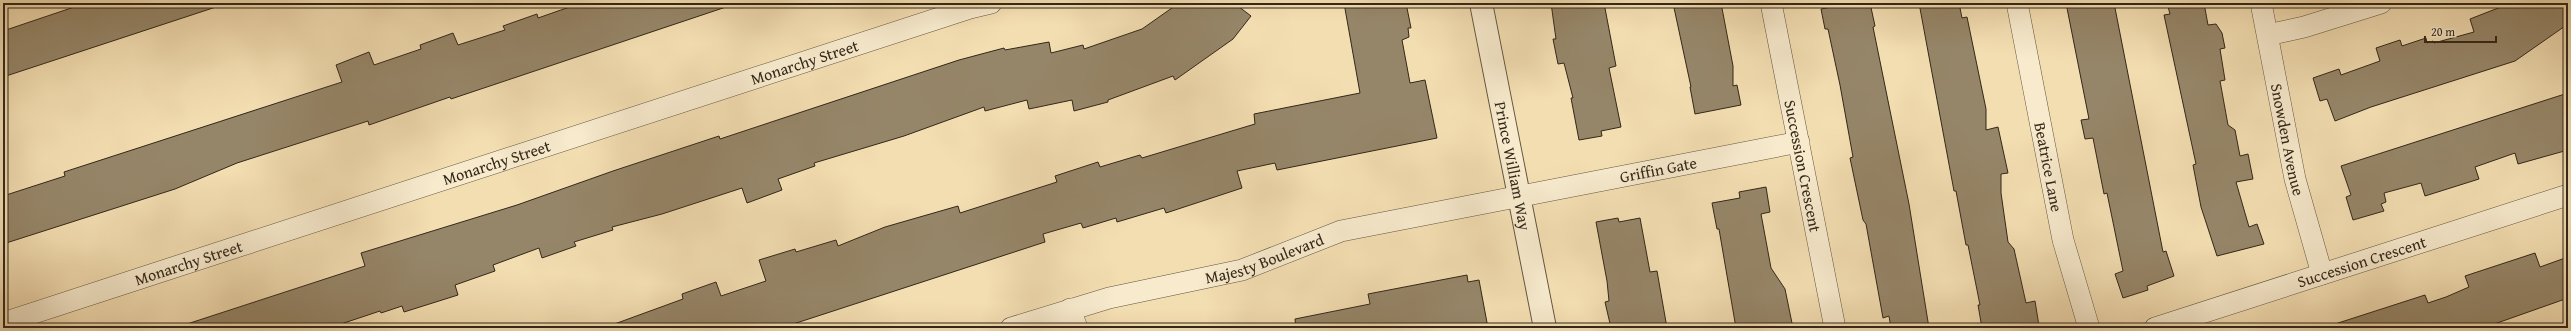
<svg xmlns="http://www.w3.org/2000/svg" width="2571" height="331" font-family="'Gentium Book Plus',serif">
	<rect width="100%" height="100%" fill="#f3deb2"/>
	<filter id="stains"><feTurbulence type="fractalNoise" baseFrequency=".005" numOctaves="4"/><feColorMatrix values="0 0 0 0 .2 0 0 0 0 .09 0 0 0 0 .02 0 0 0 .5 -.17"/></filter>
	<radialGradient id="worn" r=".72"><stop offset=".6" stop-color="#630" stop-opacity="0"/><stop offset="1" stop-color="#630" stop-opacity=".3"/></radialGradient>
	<path fill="#968669" stroke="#322719" d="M86,3H215L216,7L3,77V31Z
		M581,3H728L729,6L451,99L450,97L369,125L368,121L237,163L175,189L3,244V196L65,176L64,172L342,82L336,65L369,52L374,65L421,49L420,45L453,33L458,45L505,30L503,26L537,14L538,18Z
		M1179,3H1234L1251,16L1233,39L1175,80L1173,76L1108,100V102L1074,111L1072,100L1029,109L1027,100L985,111L984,107L904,136L814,163L815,166L778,179L782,190L747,203L742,188L662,214L612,227L613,230L574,242L576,246L542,258L539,248L493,265L495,271L455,285L458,295L404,312L402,306L381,313L380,311L341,324L342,328H187V324L365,266L361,253L517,205L613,171L719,136L720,139L959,60L1004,48L1005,50L1049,42L1051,53L1083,45L1084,49L1142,29Z
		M1344,3H1406L1411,28H1408L1409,37L1402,40L1410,83L1425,80L1437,138L1277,170L1275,163L1237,171L1242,188L1166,213L1164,208L1117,222L1116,218L1083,228L1081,223L1043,234L1045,242L781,328H610L609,326L683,299L682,294L716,282L721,296L766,281L759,260L795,249L796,252L836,240L838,246L885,227L958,206L960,213L1057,182L1055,176L1098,162L1100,167L1140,155L1142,158L1255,124L1254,114L1360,93Z
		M1551,3H1604L1616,66L1609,68L1621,127L1601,131L1602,136L1579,140L1571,98H1573L1564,63L1558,64L1553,39H1556Z
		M1673,3H1721L1733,66V86L1737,85L1741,105L1695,114L1690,87H1691Z
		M1853,3H1870L1875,26L1873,27L1909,204L1929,328H1891L1889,316L1883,318L1866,224L1863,220L1850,158L1853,157L1840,85L1828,29H1825L1821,9Z
		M1919,3H1959L1962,18L1967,17L1986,109V130L1998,127L2008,173L2001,174V193L2008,242L2014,249L2026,303L2035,301L2039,326L1982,328L1978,305H1980L1968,245H1966L1956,191H1954Z
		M2066,3H2114L2163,252L2166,251L2174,276L2147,286L2148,290L2123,298L2115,274L2123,271L2107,193L2104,194L2093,138L2085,139L2081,120L2089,119Z
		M2167,3H2204L2208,25L2216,24L2222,33L2225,48L2220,49L2225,80L2220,81L2228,125L2235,130L2240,156L2248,154L2253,179L2236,182L2249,227L2257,224L2264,244L2217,256L2201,207L2193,165L2196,164L2164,15L2170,14Z
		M2511,3H2568V24L2515,61L2371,107L2335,121L2327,99L2320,101L2313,78L2339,69L2341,75L2380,61L2376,48L2400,40L2402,46L2426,38L2427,43L2433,41L2434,43L2474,32L2470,19Z
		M2568,93V150L2518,164L2515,153L2475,167L2479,179L2425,196L2421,183L2384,193L2386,202L2381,204L2384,211L2353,220L2346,197L2351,195L2341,166Z
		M1766,187L1770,212L1761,214L1771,268L1785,289L1793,328H1736L1719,229H1717L1712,203L1740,198L1739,192Z
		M1618,218L1619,222L1640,218L1650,272L1657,271L1667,328H1611L1605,302L1609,301L1607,281L1596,222Z
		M2535,253L2540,267L2568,257V298L2483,328H2335V324L2425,295L2428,303L2446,297L2469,287L2465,276Z
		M1467,275L1468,282L1479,280L1488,328H1296L1295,319L1370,304L1368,294Z"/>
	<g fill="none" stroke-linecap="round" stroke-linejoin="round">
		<g stroke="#62553f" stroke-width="22">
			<g id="minor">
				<path id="s1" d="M1771,3L1835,328"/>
				<path id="s2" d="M2017,3L2063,240L2089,328"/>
				<path id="s3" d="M2261,3L2295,179L2322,274"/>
				<path d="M2268,35L2304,27L2381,3"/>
				<path d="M1070,309L1077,328"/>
				<path id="s4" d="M3,323L970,8L991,3"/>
				<path id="s5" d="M1011,328L1109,298L1242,270L1341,231L1799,142"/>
				<path id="s6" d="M2155,328L2568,195"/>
			</g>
		</g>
		<g stroke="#62553f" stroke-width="24">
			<g id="tertiary">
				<path id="s7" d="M1481,3L1545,328"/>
			</g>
		</g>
		<use href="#minor" stroke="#f7eacd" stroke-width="21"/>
		<use href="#tertiary" stroke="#f7eacd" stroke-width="22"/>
	</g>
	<g text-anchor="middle" stroke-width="3" stroke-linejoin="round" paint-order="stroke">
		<g font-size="16" fill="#322719" stroke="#f7eacd">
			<text dy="6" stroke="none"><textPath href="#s4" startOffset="843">Monarchy Street</textPath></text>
			<text dy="6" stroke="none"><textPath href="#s3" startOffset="139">Snowden Avenue</textPath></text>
			<text dy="6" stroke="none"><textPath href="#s4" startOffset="519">Monarchy Street</textPath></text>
			<text dy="6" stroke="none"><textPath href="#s1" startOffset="166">Succession Crescent</textPath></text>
			<text dy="6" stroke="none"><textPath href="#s7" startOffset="166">Prince William Way</textPath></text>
			<text dy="6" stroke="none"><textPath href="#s2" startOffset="167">Beatrice Lane</textPath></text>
			<text dy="6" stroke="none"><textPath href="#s5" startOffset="668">Griffin Gate</textPath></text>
			<text dy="6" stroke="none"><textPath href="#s5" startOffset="263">Majesty Boulevard</textPath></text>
			<text dy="6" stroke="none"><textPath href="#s6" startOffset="217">Succession Crescent</textPath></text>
			<text dy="6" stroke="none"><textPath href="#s4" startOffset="195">Monarchy Street</textPath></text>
		</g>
	</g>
	<rect width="2571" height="331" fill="none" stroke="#f3deb2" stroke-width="16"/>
	<rect x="4" y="4" width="2563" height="323" fill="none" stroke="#322719" stroke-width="2"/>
	<rect x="8" y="8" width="2555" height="315" fill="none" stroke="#322719"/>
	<path d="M2425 36v6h71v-6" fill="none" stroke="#322719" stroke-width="2"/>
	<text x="2431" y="36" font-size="12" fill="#322719" stroke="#f7eacd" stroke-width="3" paint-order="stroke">20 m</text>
	<rect width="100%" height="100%" filter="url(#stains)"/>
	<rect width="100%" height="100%" fill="url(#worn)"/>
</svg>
